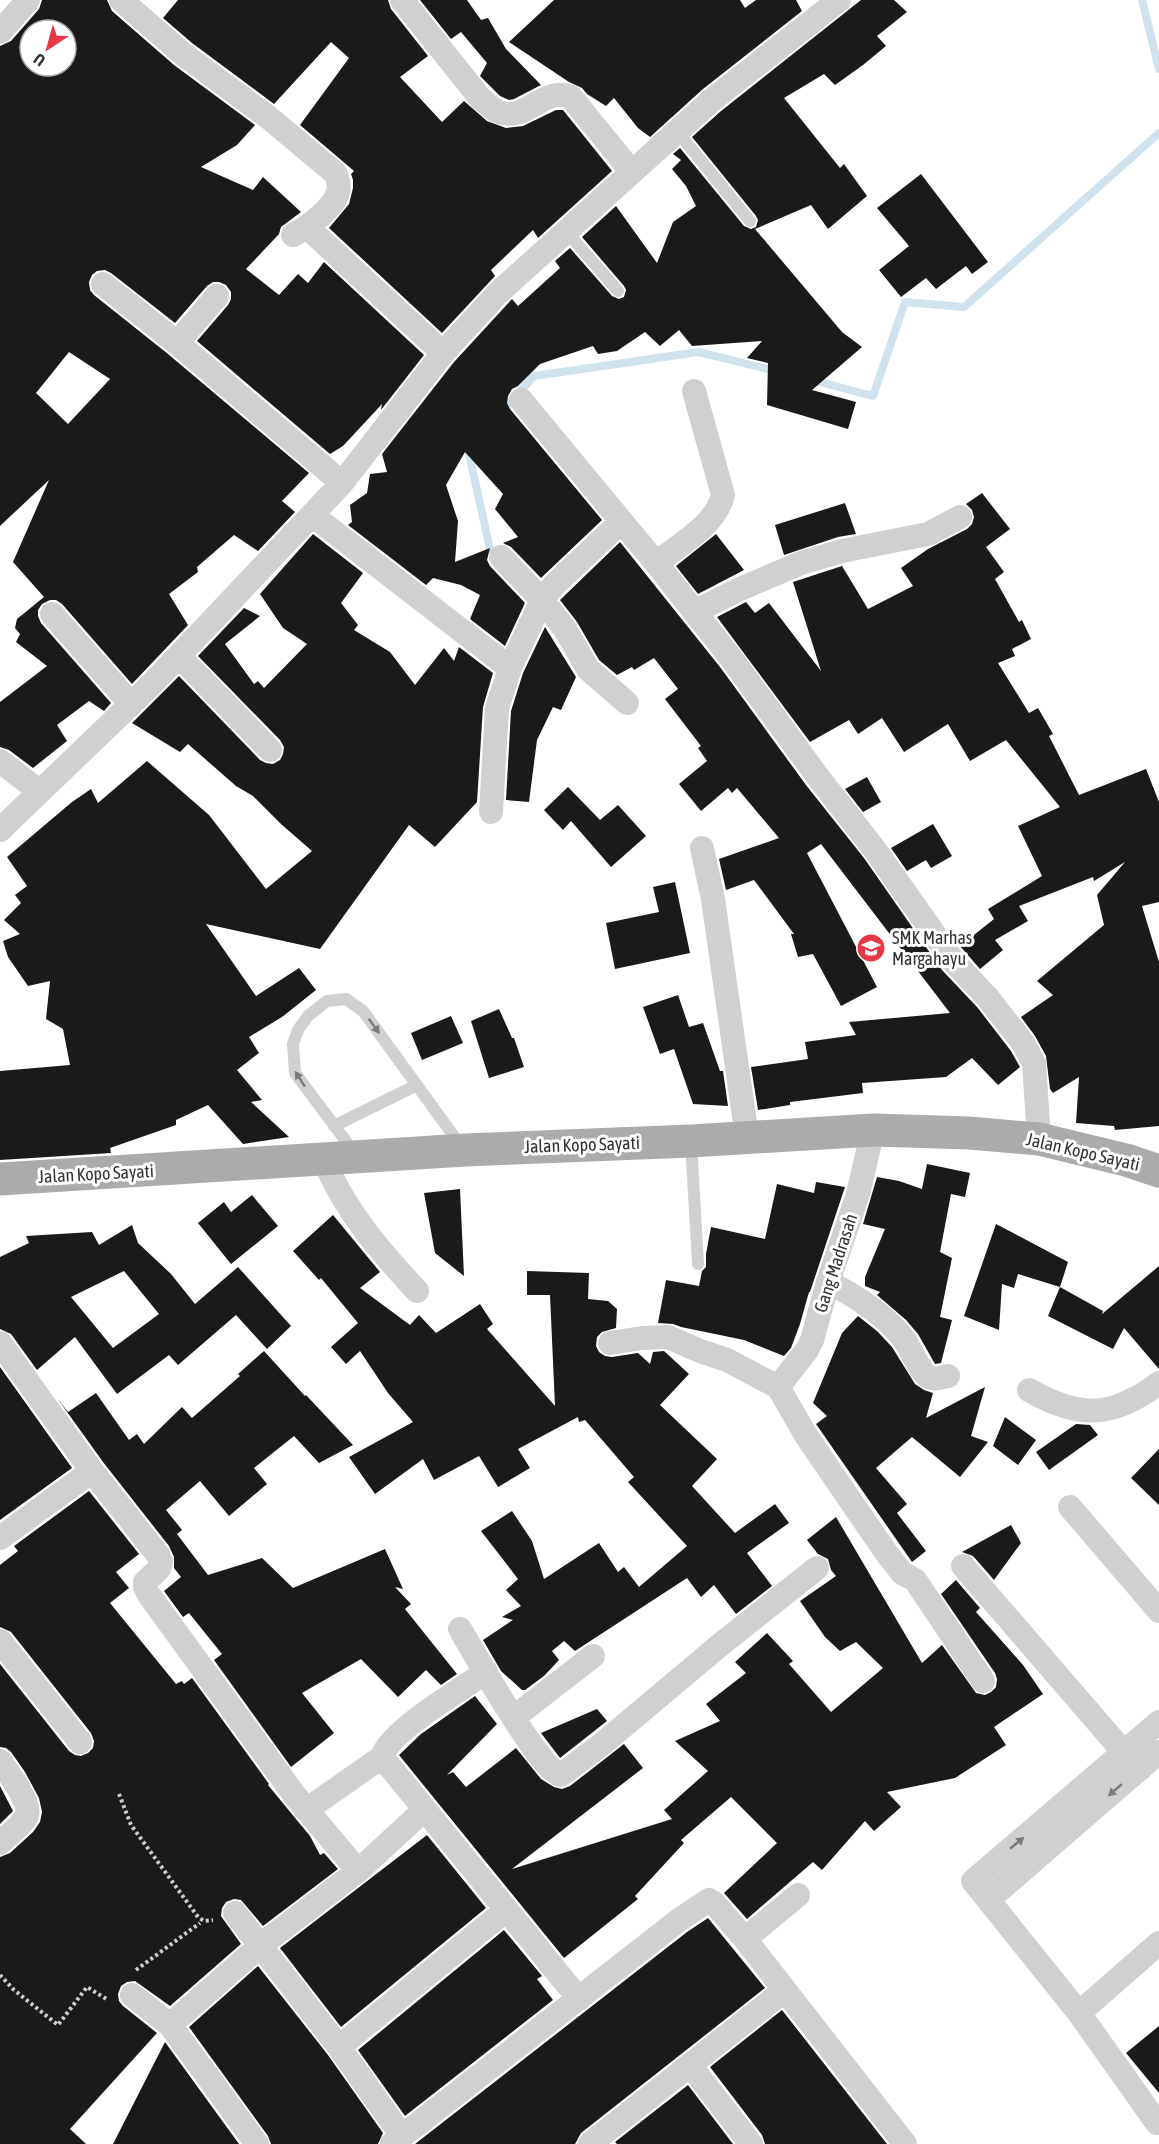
<svg xmlns="http://www.w3.org/2000/svg" width="1159" height="2144" font-family="'Asap Condensed',sans-serif">
	<rect width="100%" height="100%" fill="#fff"/>
	<g fill="none" stroke-linecap="round" stroke-linejoin="round">
		<path stroke="#cfe2ee" stroke-width="8" d="M1142,0L1159,69
			M812,380L873,396L905,302L964,307L1159,133
			M500,413L534,376L699,352L779,372
			M470,447L468,449L490,549"/>
	</g>
	<path fill="#1a1a1a" fill-rule="evenodd" d="M42,0H107L112,11L174,65L255,125L237,145L201,167L253,190L263,177L301,212L281,227L279,234L246,269L279,295L298,274L308,283L324,262L424,355L381,410L382,404L343,446L330,454L197,341L228,305L231,299V292L226,285L219,282H213L207,286L175,323L111,273L105,270L97,271L92,275L89,282L90,290L94,295L168,354L309,473L282,501L295,512L258,551L234,535L197,567L198,572L169,594L188,625L132,684L62,604L56,600H50L42,604L38,610V616L41,623L111,703L104,711L89,701L57,725L67,741L33,768L9,750L0,747V702L47,666L16,642L20,634L15,628L17,619L44,597L13,562L49,480L0,526V46L11,41L39,9ZM30,30H66V66H30ZM69,352L110,379L68,424L36,393Z
		M178,0H388L391,9L428,56L400,77L442,122L464,101L487,121L506,128L523,126L556,110H563L612,171L538,238L533,230L491,270L495,276L442,333L329,228L349,204L353,188V180L351,174L354,171L300,125L349,58L331,42L274,104L192,43L163,18Z
		M420,0H467L481,20L488,18L506,49L541,85L514,99L509,100L500,96L480,76L487,63L461,32L451,39Z
		M554,0H740L745,8L756,0H796L802,11L703,89L650,137L638,128L614,98L606,106L587,94L582,88L569,82L509,42Z
		M861,0H894L907,12L877,36L886,46L863,65L835,85L824,74L784,98L840,168L844,164L867,196L828,229L811,205L755,229L842,332L862,347L812,390L856,402L848,429L767,405L768,363L747,358L762,341L692,346L679,330L660,346L645,332L617,351L598,354L593,346L540,364L518,386L512,389L508,396L507,403L510,409L602,520L541,578L511,547L503,543L518,537L495,509L503,494L465,452L446,485L458,521L455,562L490,548L487,560L490,566L525,603L505,646L470,619L480,595L461,585L433,578L426,585L348,525L352,522L350,505L367,493L370,474L387,472L382,454L454,362L512,299L518,306L560,268L555,261L570,248L612,296L619,299L624,297L626,290L624,286L582,237L616,206L657,263L673,222L696,206L686,186L672,169L681,160L673,154L680,148L744,226L751,229L756,227L758,220L756,216L692,137L721,111Z
		M921,174L988,262L972,274L966,266L936,289L926,278L901,297L879,270L909,246L877,208Z
		M982,493L1010,529L986,547L1004,572L995,579L1019,622L1022,620L1031,639L1012,649L1015,656L998,663L1029,713L1038,708L1053,734L1049,736L1079,795L1146,769L1159,802V902L1142,906L1159,962V1126L1115,1130L1114,1126L1076,1123L1079,1077L1053,1093L1050,1089L1046,1056L1035,1036L1021,1017L1053,995L1037,981L1104,925L1097,895L1125,862L1094,881L1093,877L1019,906L1028,921L995,940L1003,950L980,969L960,946L994,919L988,909L1042,876L1018,826L1060,807L1006,740L970,761L948,724L904,752L882,718L858,734L849,720L810,742L717,617L746,602L755,613L769,603L821,671L793,582L842,566L868,609L913,586L901,568L928,549L967,529L972,524L974,517L972,510L966,504Z
		M845,503L856,534L838,537L784,555L775,525Z
		M313,534L363,573L341,603L358,625L354,630L390,652L415,685L444,648L454,661L459,647L493,673L483,707L477,802L435,847L409,825L320,949L206,924L256,996L299,968L316,990L282,1017L249,1037L259,1053L237,1070L262,1100L251,1102L289,1137L243,1144L208,1105L176,1120V1125L110,1148L111,1153L0,1160V1071L70,1065L63,1029L46,1019L50,981L28,986L8,957L3,941L20,934L4,920L21,903L15,895L27,886L7,857L72,802L91,789L98,803L147,761L209,815L266,889L312,851L281,824L253,796L236,786L188,744L180,752L132,723L179,676L260,760L266,763L273,764L280,760L283,754L284,747L280,740L198,656L244,608L260,616L225,644L254,684L258,681L264,688L307,644L283,628L260,594Z
		M716,534L744,570L698,594L676,566Z
		M620,542L720,667L806,785L864,858L942,970L977,1007L1011,1051L1020,1067L998,1085L972,1058L946,1077L862,1083L863,1093L790,1102V1105L758,1110L751,1067L808,1059L805,1042L856,1035L849,1022L950,1013L821,844L807,853L877,987L841,1006L813,954L798,957L791,934H794L754,880L726,890L719,859L779,838L737,788L732,793L728,788L701,811L679,784L707,761L698,748L701,746L665,699L678,689L654,658L634,670L632,667L617,675L599,660L577,622L560,600Z
		M545,627L576,677L561,710L553,707L537,740L529,802L506,800L511,711L523,673Z
		M867,777L881,802L863,812L845,789Z
		M568,787L600,820L618,805L646,836L611,867L571,821L563,830L544,810Z
		M933,824L952,856L931,868L926,860L907,871L891,848Z
		M675,882L690,953L615,969L606,923L659,912L653,887Z
		M678,995L689,1027L703,1023L720,1071H723L728,1106L693,1104L674,1049L660,1054L643,1007Z
		M499,1009L512,1038H514L524,1067L489,1078L471,1021Z
		M451,1016L463,1043L422,1060L411,1033Z
		M927,1164L970,1173L965,1197L951,1194L940,1252L952,1258L940,1317L952,1320L941,1363L935,1364L918,1334L906,1320L877,1295L880,1292L865,1286V1277L885,1229L863,1224L877,1177L899,1181L922,1189Z
		M816,1182L845,1187L810,1292H809L800,1324L791,1348L784,1356L744,1340L681,1327L673,1324L658,1323L666,1280L699,1286L702,1271L706,1267V1254L711,1227L765,1239L777,1184L814,1193Z
		M460,1189L464,1276L435,1253L424,1193Z
		M252,1195L278,1226L231,1264L198,1223L224,1202L231,1212Z
		M333,1215L380,1272L360,1288L410,1325L419,1315L436,1333L480,1304L493,1324L487,1329L555,1406L550,1295H527V1271L589,1273L588,1299L608,1301L617,1309L616,1328L602,1332L597,1337L596,1346L599,1352L605,1356L612,1357L638,1353L650,1364L653,1352L664,1351L689,1374L660,1405L717,1459L692,1486L735,1533L775,1504L789,1523L747,1553L772,1586L736,1614L714,1585L701,1597L687,1578L575,1651L564,1641L552,1651L559,1660L544,1676L525,1690H522L501,1671L483,1640L513,1620L502,1617L521,1606L506,1590L518,1579L481,1531L512,1511L532,1541L544,1579L599,1543L618,1572L624,1567L639,1587L687,1546L628,1482L634,1477L585,1420L579,1422L578,1417L518,1449L530,1468L498,1487L479,1456L434,1480L423,1459L375,1494L349,1457L413,1422L388,1393L360,1351L346,1364L331,1347L358,1323L321,1278L319,1280L293,1251Z
		M996,1224L1068,1262L1060,1287L1018,1274L1014,1288L1002,1284L999,1330L964,1316Z
		M132,1225L138,1243L171,1274L195,1304L238,1267L291,1326L267,1349L236,1315L178,1365L169,1355L117,1394L75,1337L37,1370L11,1334L0,1329V1257L29,1243L26,1236L92,1232L99,1245ZM124,1271L159,1314L113,1348L71,1297Z
		M1159,1266V1369L1124,1328L1113,1349L1048,1316L1060,1287L1103,1311L1102,1314Z
		M858,1316L877,1331L892,1347L915,1384L924,1390L933,1393L926,1418L985,1387L971,1436L988,1442L960,1477L912,1437L876,1468L907,1504L897,1513L926,1551L912,1562L816,1424L827,1416L813,1403L842,1333Z
		M264,1351L305,1396L306,1395L353,1445L319,1463L294,1436L254,1468L267,1484L229,1516L200,1481L166,1510L182,1530L177,1534L208,1575L262,1558L293,1588L385,1549L403,1589L395,1587L411,1604L405,1609L457,1674L441,1685L426,1670L398,1697L361,1659L302,1693L334,1733L291,1767L214,1660L222,1654L189,1613L183,1617L164,1591L181,1577L174,1568V1557L169,1546L103,1462L57,1398L68,1412L96,1393L129,1440L137,1434L144,1444L182,1407L192,1418L240,1376L238,1374Z
		M0,1367L72,1468L0,1520Z
		M1005,1417L1036,1440L1018,1465L993,1446Z
		M1076,1424L1090,1425L1098,1435L1049,1470L1036,1452Z
		M1159,1449V1505L1131,1478Z
		M89,1491L139,1554L116,1572L129,1588L110,1603L176,1684L182,1681L184,1684L192,1678L269,1784L268,1785L310,1836L320,1855L324,1853L338,1869L263,1926L241,1900L234,1899L226,1902L222,1908L221,1916L241,1944L170,2006L135,1981L127,1982L121,1986L118,1994L119,2001L123,2006L157,2033L70,2129L86,2144H0V1857L10,1853L33,1832L40,1822L42,1812L39,1798L25,1772L11,1752L6,1748L0,1747V1664L69,1751L75,1755L81,1756L88,1753L93,1748L94,1741L91,1733L11,1632L0,1627V1565L18,1551L14,1546Z
		M836,1517L922,1663L942,1645L976,1693L985,1695L991,1692L996,1687L997,1679L995,1673L941,1594L956,1580L980,1608L976,1612L1023,1665L1043,1694L994,1727L1006,1745L955,1778L887,1792L901,1807L874,1831L865,1821L822,1870L813,1862L747,1919L724,1893L777,1843L731,1797L681,1840L684,1843L635,1896L638,1899L564,1958L399,1755L421,1734L475,1696L497,1724L447,1775L453,1772L466,1787L516,1748L541,1779L554,1787L562,1789L570,1786L624,1744L643,1768L512,1869L672,1819L664,1810L708,1771L675,1741L720,1721L706,1704L746,1673L735,1662L767,1633L793,1661L789,1664L831,1712L883,1668L856,1642L840,1651L825,1637L800,1601L836,1576L831,1570L828,1559L818,1554L807,1540Z
		M1011,1525L1021,1543L994,1580L973,1556L962,1552Z
		M597,1709L607,1721L560,1758L541,1733Z
		M0,1786L13,1811L0,1824Z
		M427,1835L486,1908L341,2027L280,1948Z
		M708,1918L765,1988L581,2133L575,2144H415L687,1932Z
		M504,1930L542,1976L537,1979L553,2000L405,2116L358,2050Z
		M258,1966L328,2055L383,2133L378,2144H271L268,2136L189,2027Z
		M782,2010L887,2144H765L762,2135L710,2067Z
		M1159,2026V2093L1126,2053Z
		M165,2042L239,2144H113Z
		M688,2085L733,2144H617L615,2142Z"/>
	<g fill="none" stroke-linecap="round" stroke-linejoin="round">
		<path stroke="#cdcdcd" stroke-width="4" stroke-dasharray="3 3" stroke-linecap="butt" d="M119,1794L131,1825L198,1917L204,1921L213,1920
			M136,1970L200,1923
			M0,1975L14,1990L58,2025L87,1987L108,2000"/>
		<path stroke="#d0d0d0" stroke-width="12" d="M677,131L750,221
			M566,231L618,291
			M334,1126L417,1085
			M691,1142L698,1264
			M354,1152L295,1073L293,1044L298,1030L308,1016L327,1001L346,999L363,1011L461,1146"/>
		<path stroke="#d0d0d0" stroke-width="24" d="M121,0L183,54L268,117L335,173C338,179 340,185 338,192C334,208 307,228 293,235
			M402,0L480,98C486,103 492,109 499,112C526,123 545,85 571,97L632,172
			M0,32L28,0
			M308,228L443,353
			M103,284L177,343L342,483
			M177,343L217,296
			M521,400L656,563C679,545 716,525 723,495L694,391
			M312,515L510,668
			M501,557L542,600L565,629L588,669L627,703
			M656,563L731,658L818,777L875,850L954,962L988,998L1023,1043L1034,1063L1039,1139
			M694,612L740,589L801,563L842,551L928,534L960,517
			M52,614L130,703
			M179,656L270,750
			M0,761L39,791
			M491,812L497,708L510,668L542,600L554,585L621,522
			M0,830L153,683L342,483L443,353L498,293L712,100L839,0
			M702,848L713,899L747,1137
			M324,1160C345,1211 380,1251 417,1291
			M828,1282C856,1296 883,1313 903,1338C911,1349 916,1364 925,1374C931,1381 940,1378 948,1376
			M0,1343L92,1471L0,1538
			M610,1343L642,1338L668,1337L700,1351L727,1360L778,1387L807,1437L885,1551L902,1573L915,1580L983,1681
			M778,1387L807,1350L812,1340L828,1282L858,1194L873,1130
			M1029,1390C1079,1419 1112,1418 1159,1383
			M92,1471L158,1555L161,1562L159,1569L145,1582V1587L149,1595L296,1797L358,1871
			M1070,1507L1159,1611
			M963,1566L1139,1770
			M460,1629C473,1651 542,1774 561,1775L601,1745L720,1645L817,1568
			M0,1641L80,1742
			M486,1672C462,1689 389,1731 382,1757L579,1999
			M513,1718L593,1656
			M1159,1722L973,1881L1079,2013L1159,1943
			M0,1761C7,1771 32,1804 27,1815C23,1825 8,1835 0,1843
			M306,1810L382,1757
			M988,1900L1159,1752
			M235,1913L339,2047L402,2136
			M745,1939L798,1895
			M132,1995L170,2025L257,2144
			M1079,2013L1157,2123
			M170,2025L261,1945L358,1871L424,1810
			M339,2047L506,1910
			M690,2065L751,2144
			M392,2144L679,1920L709,1900L714,1903L745,1939L905,2144
			M590,2144L785,1990"/>
		<path stroke="#ababab" stroke-width="33" d="M0,1179L465,1150L691,1141L873,1130L969,1133L1039,1139L1126,1160L1159,1171"/>
	</g>
	<defs><path id="oneway-solid" d="M-6-.8H1V-3.2L6.5 0L1 3.2V.8H-6Z" transform="scale(1.5)"/></defs>
	<g fill="#7a7a7a">
		<use href="#oneway-solid" transform="translate(374 1026) rotate(54)"/>
		<use href="#oneway-solid" transform="translate(300 1079) rotate(-123)"/>
		<use href="#oneway-solid" transform="translate(1115 1790) rotate(139)"/>
		<use href="#oneway-solid" transform="translate(1017 1843) rotate(-40)"/>
	</g>
	<defs>
		<g id="school-disc" transform="scale(1.5)"><circle r="9.5" fill="#e63946" stroke="#fff"/><path d="M0-5L7-2L0 1L-7-2ZM-4 1L0 2.5L4 1V4Q0 6-4 4Z" fill="#fff"/></g>
	</defs>
	<g fill-rule="evenodd">
		<use href="#school-disc" x="871" y="948"/>
	</g>
	<g text-anchor="middle" stroke-width="6" stroke-linejoin="round" paint-order="stroke">
		<g font-size="18" fill="#333" stroke="#fff" text-anchor="start">
			<text x="892" y="944">SMK Marhas<tspan x="892" dy="21">Margahayu</tspan></text>
		</g>
		<g font-size="18" fill="#333" stroke="#fff">
			<text transform="translate(582 1145) rotate(-2)" y="6">Jalan Kopo Sayati</text>
			<text transform="translate(1083 1152) rotate(13)" y="6">Jalan Kopo Sayati</text>
			<text transform="translate(96 1174) rotate(-3)" y="6">Jalan Kopo Sayati</text>
			<text transform="translate(836 1263) rotate(-72)" y="6">Gang Madrasah</text>
		</g>
	</g>
	<g transform="translate(48 48) rotate(216)"><circle r="28" fill="#ffffff" stroke="#adadad" stroke-width="1.5"/>
	<path d="M0-4.5L10 22L0 15L-10 22Z" fill="#e63946"/>
	<text y="-9" font-size="16" font-weight="bold" text-anchor="middle" fill="#333333">U</text>
	</g>
</svg>
